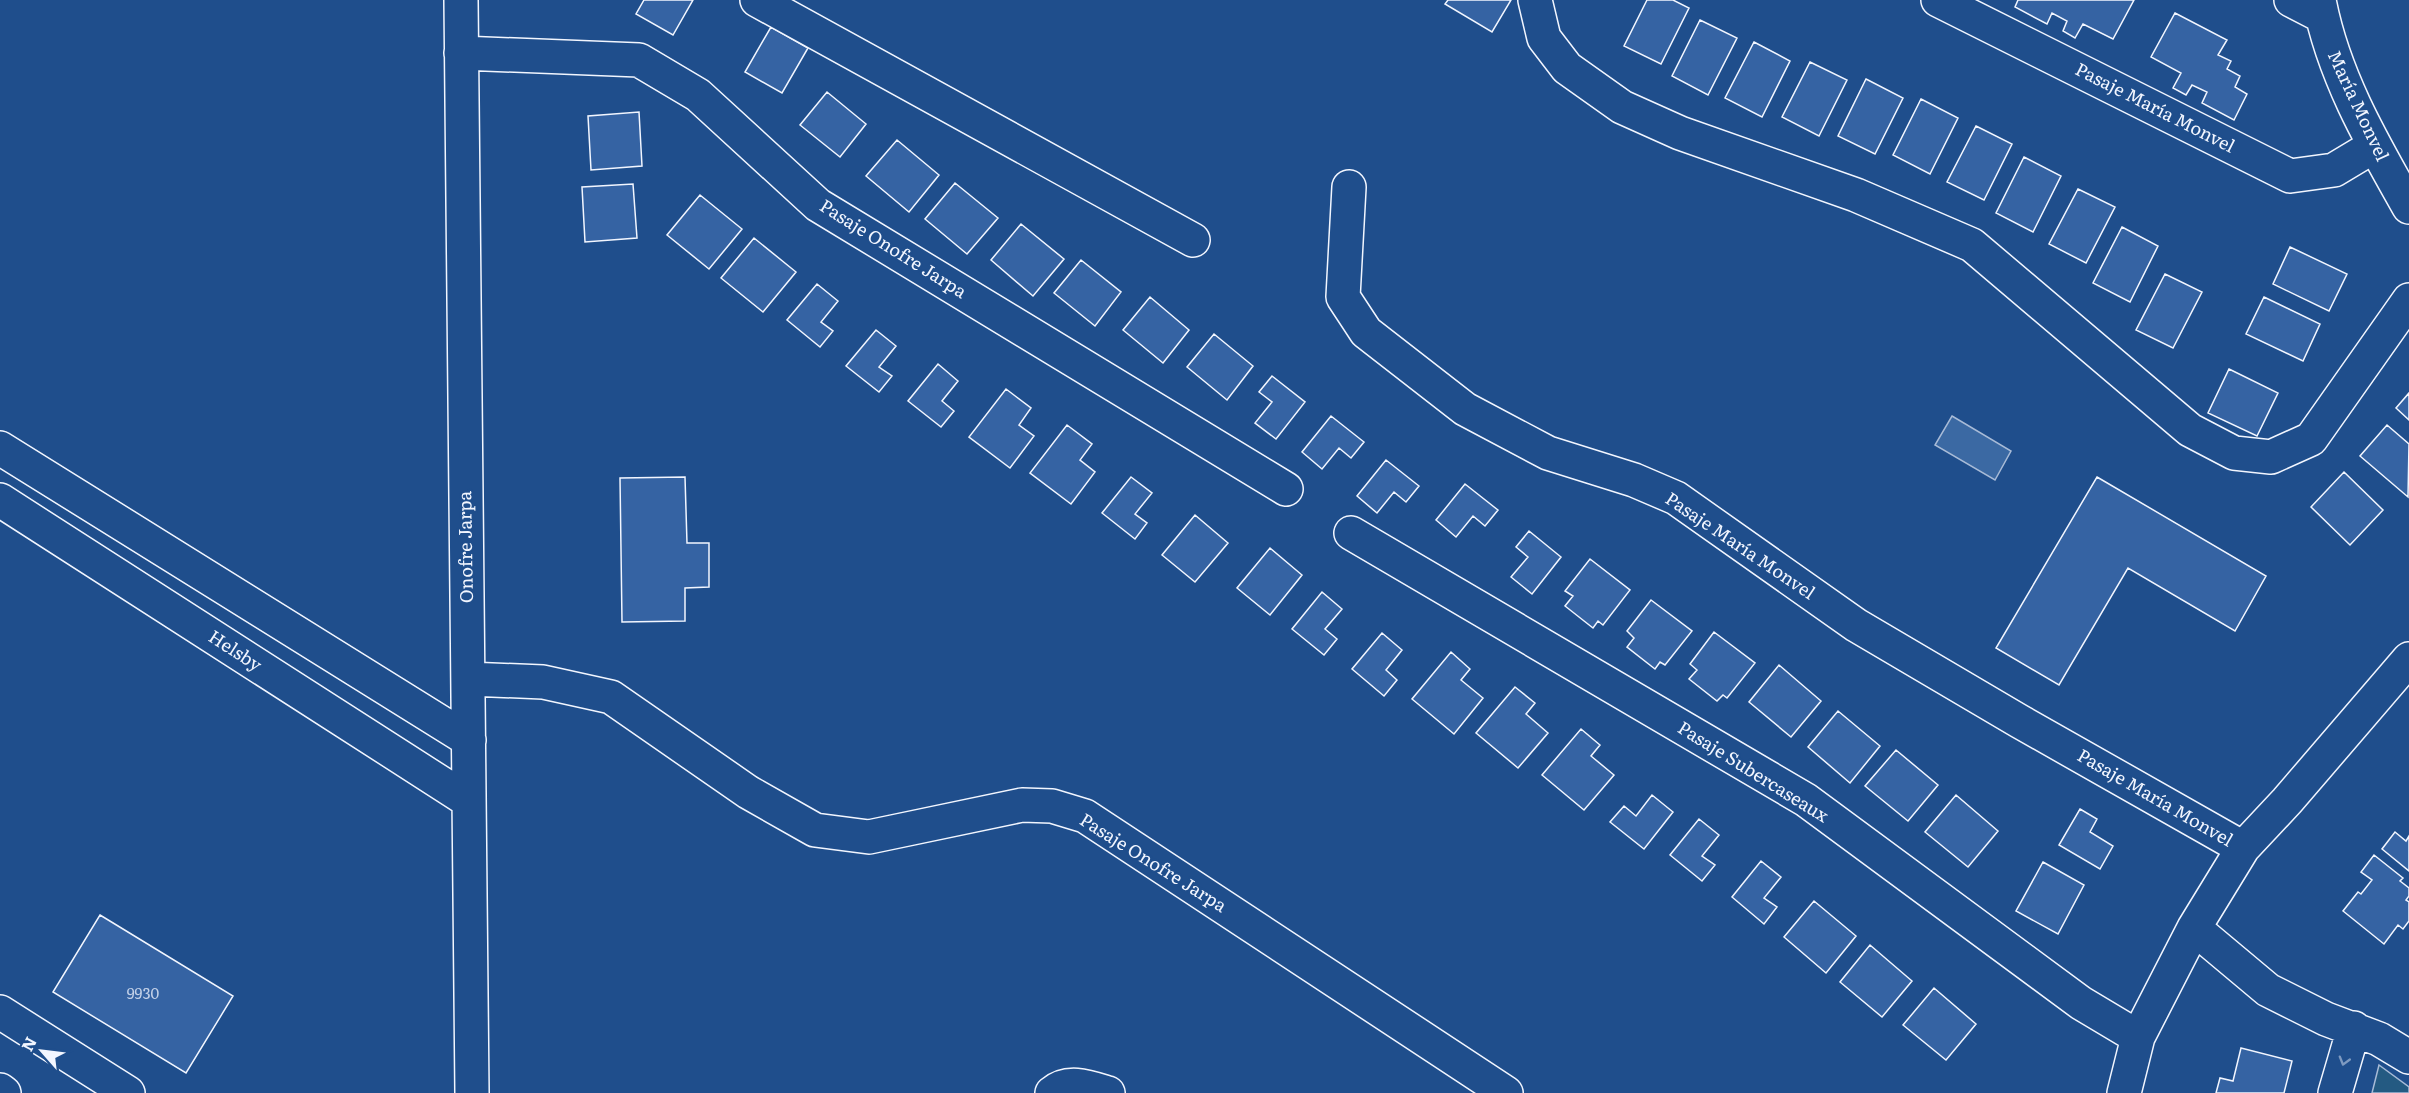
<svg xmlns="http://www.w3.org/2000/svg" width="2409" height="1093" font-family="Literata,serif">
	<rect width="100%" height="100%" fill="#1f4e8c"/>
	<path fill="#245a82" stroke="#a8bbd7" stroke-width="1.5" d="M2379,1065L2409,1087V1093H2372Z"/>
	<path fill="#3b69a3" stroke="#a8bbd7" stroke-width="1.5" d="M1952,416L2011,451L1995,480L1935,445Z"/>
	<path fill="#3563a3" stroke="#f2f6ff" stroke-width="1.5" d="M644,0H693L673,35L636,14Z
		M1448,0H1511L1492,32L1445,4Z
		M1647,0H1673L1689,8L1661,64L1624,46Z
		M2018,0H2134L2113,39L2083,24L2075,38L2063,31L2067,21L2052,13L2047,24L2015,7Z
		M2175,13L2227,40L2218,55L2231,61L2227,69L2240,76L2235,87L2247,94L2234,120L2202,103L2207,92L2192,85L2186,95L2173,88L2181,73L2151,57Z
		M1700,20L1737,38L1708,95L1672,76Z
		M771,27L808,48L782,93L745,72Z
		M1754,42L1790,61L1762,117L1725,98Z
		M1810,62L1847,80L1819,136L1782,117Z
		M1866,79L1903,98L1875,154L1838,136Z
		M827,92L866,124L840,157L800,125Z
		M1921,99L1958,118L1930,174L1893,155Z
		M639,112L642,166L591,170L588,116Z
		M1976,126L2012,144L1984,200L1947,182Z
		M897,140L939,175L909,212L866,176Z
		M2024,157L2061,176L2033,232L1996,213Z
		M955,183L998,218L967,254L925,219Z
		M633,184L637,238L585,242L582,187Z
		M2078,189L2115,207L2086,263L2049,244Z
		M700,195L742,229L709,269L667,235Z
		M1021,224L1064,259L1033,296L991,260Z
		M2122,227L2158,246L2130,302L2093,283Z
		M754,238L796,272L763,312L721,278Z
		M2290,247L2347,274L2329,311L2273,284Z
		M1081,260L1121,292L1095,326L1054,293Z
		M2165,274L2202,292L2173,348L2136,330Z
		M817,284L838,301L821,322L833,331L820,347L787,320Z
		M1150,297L1189,330L1163,363L1123,330Z
		M2264,297L2320,324L2303,361L2246,334Z
		M876,330L896,346L879,367L892,376L879,392L846,366Z
		M1214,334L1253,366L1227,400L1187,367Z
		M938,364L958,381L942,401L954,411L941,427L908,401Z
		M2229,369L2278,393L2257,436L2208,413Z
		M1272,376L1305,402L1276,439L1255,423L1272,402L1259,392Z
		M1006,389L1031,408L1019,425L1034,436L1010,468L969,437Z
		M2409,393V420L2396,408Z
		M1331,416L1364,442L1351,458L1339,448L1322,469L1302,452Z
		M1067,425L1092,444L1080,460L1095,472L1071,504L1030,473Z
		M2387,425L2409,444L2408,497L2360,456Z
		M1386,460L1419,486L1406,502L1394,492L1377,513L1357,496Z
		M2344,472L2383,510L2350,545L2311,507Z
		M685,477L687,543H709V587L685,588V621L622,622L620,478Z
		M1131,477L1152,493L1135,514L1147,523L1135,539L1102,513Z
		M2097,477L2266,576L2235,631L2128,568L2059,685L1996,648Z
		M1465,484L1498,510L1485,526L1473,516L1456,537L1436,520Z
		M1195,515L1228,543L1195,582L1162,555Z
		M1529,531L1561,557L1532,594L1511,577L1528,557L1516,547Z
		M1270,548L1302,575L1270,615L1237,588Z
		M1590,559L1630,590L1603,625L1598,621L1593,628L1565,606L1573,596L1565,591Z
		M1322,592L1342,609L1325,629L1337,639L1324,655L1292,629Z
		M1651,600L1692,631L1665,665L1660,662L1655,669L1627,647L1634,638L1627,631Z
		M1714,632L1755,663L1727,698L1723,695L1717,701L1689,679L1697,670L1690,664Z
		M1382,633L1402,650L1386,670L1397,680L1384,696L1352,669Z
		M1451,652L1470,669L1461,680L1483,698L1454,734L1412,699Z
		M1779,665L1821,701L1791,737L1749,702Z
		M1515,687L1535,703L1526,714L1548,733L1518,768L1476,733Z
		M1838,711L1880,746L1850,783L1808,747Z
		M1581,729L1600,745L1591,756L1614,775L1584,810L1542,775Z
		M1896,750L1938,785L1908,821L1865,786Z
		M1652,795L1673,812L1644,849L1610,822L1624,806L1636,816Z
		M1956,795L1998,831L1968,867L1925,832Z
		M2080,809L2097,819L2090,832L2113,846L2100,869L2059,845Z
		M1699,819L1719,835L1702,856L1715,865L1702,881L1670,855Z
		M2395,832L2406,841L2409,836V871L2382,849Z
		M2374,855L2403,878L2400,881L2409,888V896L2406,900L2409,902V921L2403,929L2398,925L2384,944L2343,911L2358,892L2361,894L2372,880L2361,872Z
		M1761,861L1781,877L1764,898L1777,907L1764,924L1732,897Z
		M2043,862L2084,885L2058,934L2016,911Z
		M1814,901L1856,936L1826,973L1784,937Z
		M100,915L233,996L186,1073L53,992Z
		M1870,945L1912,981L1882,1017L1840,982Z
		M1934,988L1976,1024L1946,1060L1903,1025Z
		M2241,1048L2292,1061L2284,1093H2216L2220,1078L2233,1081Z"/>
	<g fill="none" stroke-linecap="round" stroke-linejoin="round">
		<g stroke="#f2f6ff" stroke-width="36">
			<path id="minor" d="M461,0L472,1093
				M757,0L1193,240
				M1535,0L1544,38L1567,68L1622,107L1680,133L1856,195L1972,245L2190,430L2234,453L2271,457L2311,439L2409,300
				M1938,0L2290,176L2334,170L2374,146
				M2291,0L2322,16
				M2319,0C2333,75 2372,142 2409,207
				M461,53L639,60L698,95L818,205L1286,489
				M1349,187L1343,297L1366,332L1465,409L1548,453L1634,480L1676,498L1856,625L2019,721L2243,848
				M0,448L469,740
				M0,500L469,801
				M1351,533L1806,800L2081,1003L2138,1037
				M468,679L543,682L611,697L748,792L815,830L869,837L1022,805L1052,806L1085,816L1506,1093
				M2194,928L2268,990L2326,1019L2379,1039L2409,1057
				M0,1012L128,1093
				M0,1090L4,1093
				M1052,1093C1068,1079 1089,1087 1108,1093
				M2124,1093L2138,1037L2194,928L2243,848L2287,801L2409,659
				M2335,1093L2354,1028"/>
		</g>
		<use href="#minor" stroke="#1f4e8c" stroke-width="33"/>
	</g>
	<defs><path id="oneway-chevron" d="M-2-3.5L2.5 0L-2 3.5" fill="none" stroke-width="1.6" stroke-linecap="round" stroke-linejoin="round" transform="scale(1.5)"/></defs>
	<use stroke="#7e9ac0" href="#oneway-chevron" transform="translate(2344 1061) rotate(106)"/>
	<g text-anchor="middle" stroke-width="4.5" stroke-linejoin="round" paint-order="stroke">
		<g font-size="15" fill="#c3d1e8">
			<text x="143" y="999">9930</text>
		</g>
		<g font-size="18" fill="#f2f6ff" stroke="#1f4e8c">
			<text transform="translate(2358 106) rotate(65)" y="6">María Monvel</text>
			<text transform="translate(2155 108) rotate(27)" y="6">Pasaje María Monvel</text>
			<text transform="translate(893 249) rotate(32)" y="6">Pasaje Onofre Jarpa</text>
			<text transform="translate(1740 546) rotate(34)" y="6">Pasaje María Monvel</text>
			<text transform="translate(466 547) rotate(-91)" y="6">Onofre Jarpa</text>
			<text transform="translate(235 651) rotate(33)" y="6">Helsby</text>
			<text transform="translate(1753 772) rotate(32)" y="6">Pasaje Subercaseaux</text>
			<text transform="translate(2155 798) rotate(30)" y="6">Pasaje María Monvel</text>
			<text transform="translate(1153 863) rotate(32)" y="6">Pasaje Onofre Jarpa</text>
		</g>
	</g>
	<g transform="translate(42 1051) rotate(298)" stroke="#1f4e8c" stroke-width="4.5" paint-order="stroke">
	<path d="M0-4.5L10 22L0 15L-10 22Z" fill="#f2f6ff"/>
	<text y="-9" font-size="16" font-weight="bold" text-anchor="middle" fill="#f2f6ff">N</text>
	</g>
</svg>
